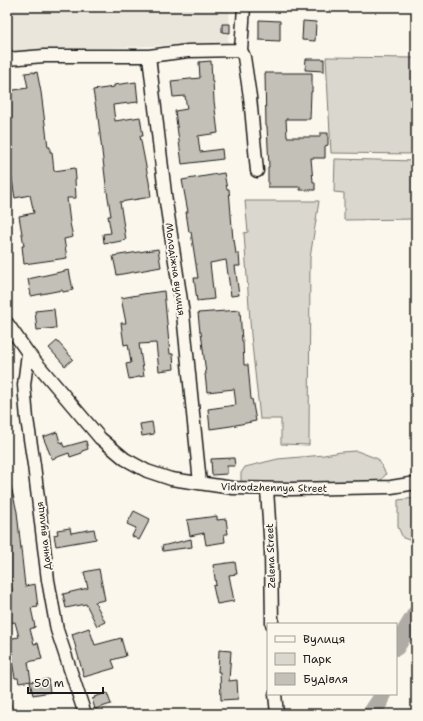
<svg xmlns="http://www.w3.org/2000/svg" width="423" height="721" font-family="'Shantell Sans',sans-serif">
	<rect width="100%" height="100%" fill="#fbf7ec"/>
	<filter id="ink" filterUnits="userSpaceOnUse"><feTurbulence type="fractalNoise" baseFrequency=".025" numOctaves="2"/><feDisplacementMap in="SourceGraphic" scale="8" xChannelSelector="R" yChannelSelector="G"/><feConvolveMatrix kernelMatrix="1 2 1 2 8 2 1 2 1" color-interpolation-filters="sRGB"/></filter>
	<g filter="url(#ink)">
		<path fill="#eae6dc" d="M7,7H230L228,43L7,52Z"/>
		<path fill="#dad7ce" stroke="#7b7a75" d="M326,57L416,58V154L331,153Z
			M335,159L416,161V219L344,220V193L334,192Z
			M245,201H319L310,258L309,445L281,444V419H260L251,335L244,233L248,232Z
			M357,451L378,459L386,474L378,484L252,491L241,481V473L245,467L278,459L324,455L341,452Z
			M416,498V542L403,538L398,527V500Z
			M7,690L14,714H7Z"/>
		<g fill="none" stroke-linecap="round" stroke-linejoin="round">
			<path stroke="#afaca5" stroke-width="18" d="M396,647L416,614
				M371,714L381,699L382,694"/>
		</g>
		<path fill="#c3c0b8" stroke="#1c1c1c" d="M259,20L280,21V41L259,40Z
			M303,21L316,22L315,41L302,40Z
			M222,24H230V33L222,32Z
			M306,59H324V71L305,70Z
			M211,61L212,82H213L214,101L218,133L198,136L200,152L222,149L223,159L182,164L175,111L187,109L185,96L173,97L171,81L200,78L199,62Z
			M34,72V73L37,72L41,92L48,147H50V152H52L54,171L75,168L76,179H75L76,198H67L70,223L73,237L64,239L67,258L24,264L22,246H24L19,216L34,213L30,195L15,198L7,149V91L28,88L25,73Z
			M265,73H312V92H311L310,119H286L287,137H320V133H328V145L325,146V158H311L313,182H315V190H300V187H268V167H269L267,126H266Z
			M136,82L138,102L113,105L115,121L140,117L143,136H140L149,182L151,197L120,202L126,240L111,243L110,242L104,243L103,234L111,233L108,216H111L106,185L97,109H96L93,90L114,87V85Z
			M224,173L227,189H229L233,240L234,239L236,254H239L240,266H235L239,295L231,296L226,260L210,263L214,299L197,301L194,278H198L191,232H189L186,212H188L182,180Z
			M158,249L161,267L117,275L113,256Z
			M69,270L73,290L63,292L62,290L31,296L28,279Z
			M164,291L170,354H173L174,369L159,371L156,343L139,344L144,376L129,379L126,364L131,363L128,344L124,345L121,323H126L121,298L143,294Z
			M54,309L56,328L37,330L35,311Z
			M240,310L242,341H243L244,365H248L251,399H252L256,421L231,426L210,429L208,409L236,405L234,389L207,392L205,374H206L201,332H200L198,313Z
			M57,341L73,359L65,366L49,348Z
			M152,422L154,434L142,436L140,424Z
			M57,432L60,442H62L64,447L86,441L88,449L82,451V453L70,457L69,453L52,459L43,437Z
			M234,458L235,466H227V474L212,475L211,459Z
			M11,486L17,512L25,586L35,584L38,607L31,608L35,627L30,629L34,644L38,643L42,659L28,662L31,681L19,683L18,678H15L11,656H10V653H8L7,644V639L19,637L15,622L7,623V591H12L10,575H7V487Z
			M134,511L150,519L139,540L132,536L136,528L127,524Z
			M217,516V520L226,519L228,534H224L225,542L206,545L204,533L190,536L187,520Z
			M70,528L71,533L94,529L96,539L56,546L54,535L58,534L57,530Z
			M191,539L192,547L163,551L162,546Z
			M235,562L237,574L229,575L234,601L217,604L213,586L216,585L213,565Z
			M99,569L105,600L95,602L105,622L97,626L86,604L66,608L63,594L88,588L84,572Z
			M89,628L95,645L121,638L126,656L112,660L115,668L84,677L72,634Z
			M219,650L231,651L229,681L237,680L238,699L221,700L220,672H218Z
			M48,679L50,692L33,695L30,682Z
			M107,693L111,704L95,709L92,699L95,698L94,697Z"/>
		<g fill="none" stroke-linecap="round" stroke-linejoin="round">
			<g stroke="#1c1c1c" stroke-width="15">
				<path id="minor" d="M241,50L244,57L250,97L257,171
					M241,50L244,7
					M149,56L166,202L183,314L200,483
					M7,59L44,56H149L188,51L241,50
					M7,323L28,353L100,438L125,459L147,471L171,479L233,488L291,489L391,487L416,483
					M28,353L24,385L27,419L34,465L48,580L57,630L85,714
					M267,489L271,552L272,624
					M275,694L277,714"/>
			</g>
			<use href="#minor" stroke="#fbf7ec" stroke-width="12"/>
		</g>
	</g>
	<g text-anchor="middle" stroke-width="4" stroke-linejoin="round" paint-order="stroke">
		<g font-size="10" fill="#1c1c1c" stroke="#fbf7ec">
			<text transform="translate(176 269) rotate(82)" y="4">Молодіжна вулиця</text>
			<text transform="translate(274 487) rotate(1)" y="4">Vidrodzhennya Street</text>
			<text transform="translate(43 536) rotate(-97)" y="4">Дачна вулиця</text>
			<text transform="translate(270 556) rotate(-92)" y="4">Zelena Street</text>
		</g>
	</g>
	<rect width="423" height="721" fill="none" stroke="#fbf7ec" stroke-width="24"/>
	<rect x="12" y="12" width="399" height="697" fill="none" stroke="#1c1c1c" stroke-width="1.5" filter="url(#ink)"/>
	<rect x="267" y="623" width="130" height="72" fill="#fbf7ec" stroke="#a29f99"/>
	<rect x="275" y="636" width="20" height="6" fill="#fbf7ec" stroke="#a29f99"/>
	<text x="303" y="643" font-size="12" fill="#1c1c1c">Вулиця</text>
	<rect x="275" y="653" width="20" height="12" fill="#dad7ce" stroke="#a29f99"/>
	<text x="303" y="663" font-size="12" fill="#1c1c1c">Парк</text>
	<rect x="275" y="673" width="20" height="12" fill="#c3c0b8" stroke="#a29f99"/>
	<text x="303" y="683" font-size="12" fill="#1c1c1c">Будівля</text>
	<path d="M28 687v6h75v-6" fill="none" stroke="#1c1c1c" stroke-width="2"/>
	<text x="34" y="687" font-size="12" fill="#1c1c1c" stroke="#fbf7ec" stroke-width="3" paint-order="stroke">50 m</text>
</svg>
